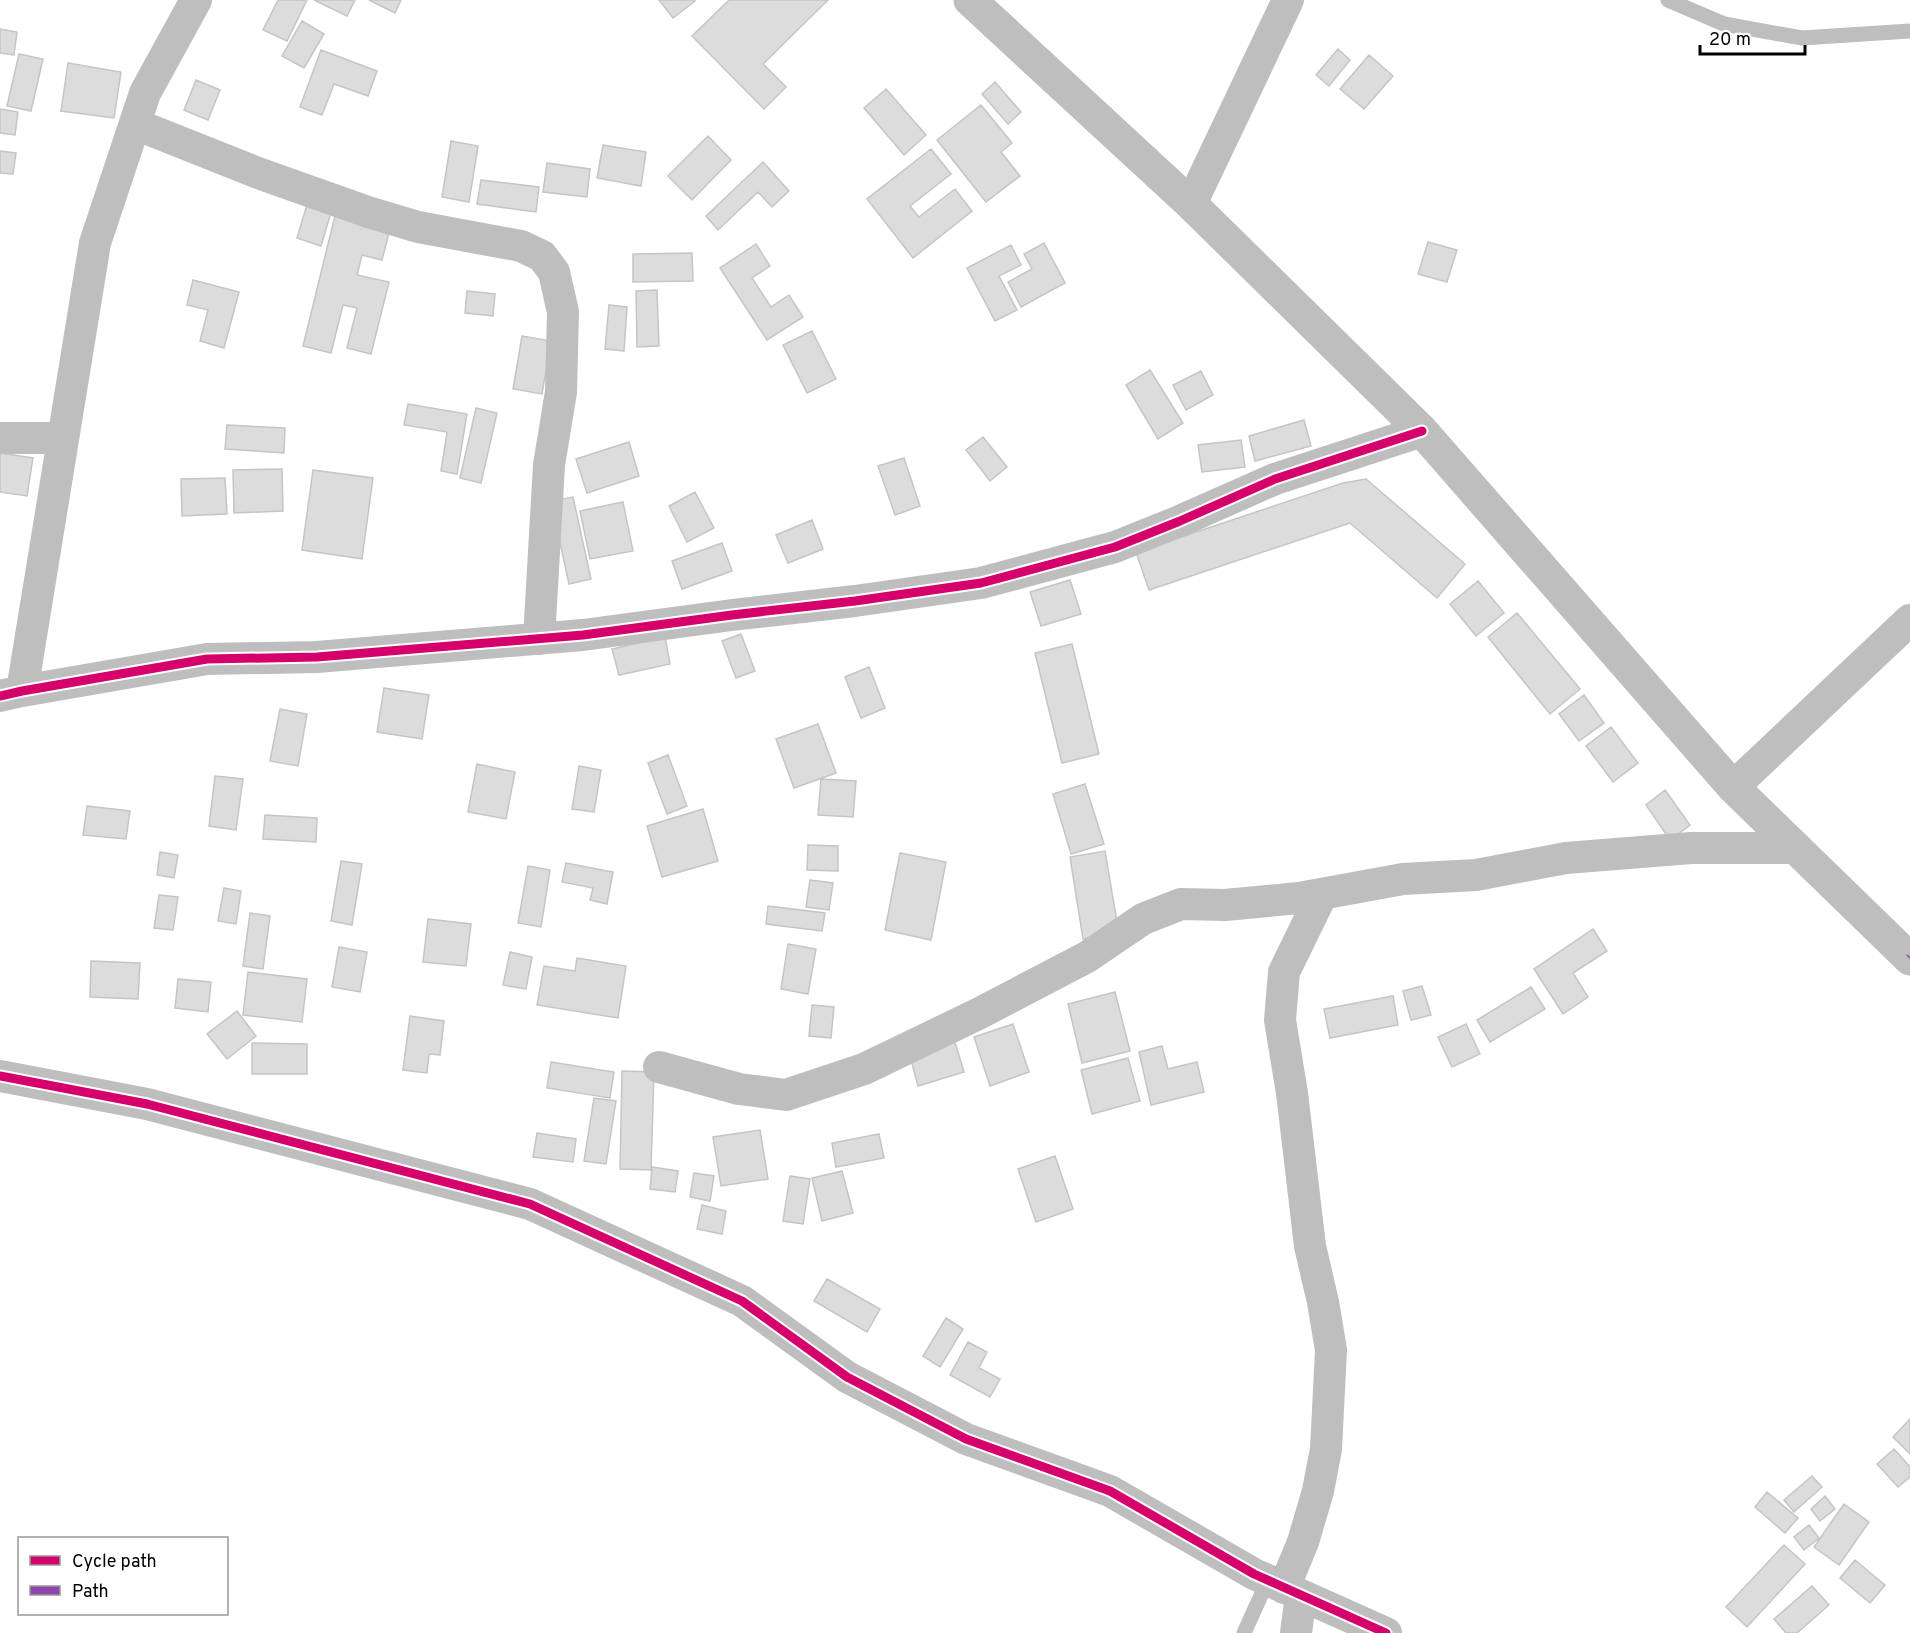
<svg xmlns="http://www.w3.org/2000/svg" width="1910" height="1633" font-family="Overpass,sans-serif">
	<rect width="100%" height="100%" fill="#fff"/>
	<path fill="#dcdcdc" stroke="#c5c5c5" stroke-width="1.5" d="M278,0H307L287,41L263,30Z
		M314,0H355L347,16Z
		M369,0H401L395,13Z
		M659,0H694L695,1L673,18Z
		M729,0H828L763,64L786,87L764,109L692,36Z
		M302,21L324,34L304,68L282,56Z
		M0,29L17,32L14,55L0,53Z
		M1338,49L1350,60L1329,86L1316,75Z
		M321,50L377,71L368,96L334,84L322,115L300,107Z
		M19,54L43,59L31,111L7,106Z
		M1369,55L1393,76L1364,109L1340,89Z
		M68,63L121,72L114,118L61,111Z
		M196,80L220,90L208,120L184,110Z
		M995,82L1021,112L1008,124L982,94Z
		M886,89L926,135L904,155L864,108Z
		M981,105L1012,143L1001,152L1020,176L986,202L937,140Z
		M0,109L18,112L15,135L0,133Z
		M708,136L731,160L692,200L668,176Z
		M451,141L478,146L469,202L442,197Z
		M603,145L646,152L641,186L597,178Z
		M931,149L951,174L910,206L919,217L955,189L972,211L913,258L867,199Z
		M0,151L16,153L13,174L0,173Z
		M763,162L789,191L772,207L758,192L718,230L706,216Z
		M547,163L590,169L587,197L543,192Z
		M481,180L539,187L536,212L477,204Z
		M309,198L333,206L321,246L297,238Z
		M335,216L390,229L382,260L362,255L357,275L389,282L371,354L347,348L357,308L343,305L331,353L303,346Z
		M1428,242L1457,250L1447,282L1418,274Z
		M1044,243L1065,283L1021,307L1008,282L1032,269L1024,254Z
		M756,244L770,266L752,278L771,307L789,295L803,317L767,340L720,268Z
		M1011,245L1021,265L999,276L1017,310L995,321L967,268Z
		M692,253L693,281L633,282V254Z
		M193,280L239,292L224,348L200,341L208,310L187,305Z
		M657,290L659,346L637,347L636,291Z
		M467,291L495,294L493,316L465,313Z
		M609,305L627,307L624,351L605,349Z
		M812,331L836,379L807,393L783,345Z
		M522,336L551,341L542,394L513,389Z
		M1150,370L1183,423L1158,439L1126,385Z
		M1201,371L1213,395L1186,410L1173,385Z
		M408,404L467,414L457,474L441,471L447,432L404,425Z
		M476,408L497,413L481,483L460,478Z
		M1304,420L1311,446L1255,461L1249,436Z
		M227,425L285,428L284,453L225,449Z
		M983,437L1007,467L990,481L966,450Z
		M1241,440L1245,467L1202,472L1198,445Z
		M629,442L639,476L587,493L576,459Z
		M0,453L33,458L27,496L0,492Z
		M904,458L920,506L895,515L878,466Z
		M282,469L283,511L234,513L233,470Z
		M313,470L373,478L362,559L302,550Z
		M225,478L227,514L182,516L181,479Z
		M1366,479L1465,564L1437,598L1350,523L1149,590L1136,552L1343,483Z
		M695,492L714,528L687,542L669,506Z
		M573,497L591,579L569,584L551,501Z
		M623,502L633,551L590,559L580,511Z
		M812,520L823,549L788,563L776,535Z
		M722,543L732,571L682,589L672,561Z
		M1070,580L1081,614L1041,626L1030,592Z
		M1478,581L1504,613L1476,636L1450,604Z
		M1517,613L1580,689L1550,714L1488,637Z
		M741,634L755,671L736,678L722,641Z
		M665,637L670,664L619,675L612,649Z
		M1072,644L1099,754L1062,763L1035,653Z
		M869,667L885,708L861,718L845,677Z
		M384,688L429,695L422,739L377,732Z
		M1584,695L1604,723L1579,741L1559,714Z
		M280,709L307,714L298,766L270,761Z
		M818,724L836,773L794,788L776,739Z
		M1611,727L1638,763L1613,782L1586,746Z
		M668,755L687,806L667,814L648,763Z
		M477,764L515,772L506,819L468,812Z
		M579,766L601,770L594,812L572,809Z
		M215,776L243,779L236,830L209,826Z
		M821,779L856,781L853,817L818,815Z
		M1085,784L1104,844L1071,854L1053,794Z
		M1665,790L1690,825L1670,840L1646,805Z
		M87,806L130,811L126,839L83,835Z
		M703,809L718,861L662,877L647,826Z
		M265,815L317,818L316,842L263,839Z
		M808,845L838,846V871L807,870Z
		M1105,851L1119,934L1083,939L1070,857Z
		M160,852L178,855L174,878L157,875Z
		M900,853L946,862L931,940L885,930Z
		M341,861L362,864L352,925L331,921Z
		M566,863L613,872L607,904L590,900L593,888L562,882Z
		M528,866L550,870L541,927L518,923Z
		M810,880L833,883L829,910L806,907Z
		M224,888L241,891L236,924L218,921Z
		M159,895L178,897L173,930L154,928Z
		M768,906L825,913L822,931L766,924Z
		M250,913L270,916L263,969L243,966Z
		M428,919L471,924L466,966L423,962Z
		M1593,929L1607,951L1573,973L1588,997L1563,1014L1534,969Z
		M788,944L816,949L808,994L781,989Z
		M339,947L367,952L360,992L332,987Z
		M510,952L532,957L526,989L503,985Z
		M577,958L626,966L618,1018L537,1005L544,966L575,971Z
		M91,961L140,963L138,999L90,997Z
		M248,972L307,979L302,1022L243,1015Z
		M178,979L211,982L208,1012L175,1008Z
		M1422,986L1431,1015L1411,1020L1403,991Z
		M1531,987L1545,1009L1490,1042L1477,1020Z
		M1115,992L1130,1051L1082,1063L1068,1004Z
		M1393,996L1398,1025L1330,1038L1324,1009Z
		M812,1005L834,1007L831,1038L809,1036Z
		M237,1011L256,1036L227,1059L207,1034Z
		M410,1016L444,1021L440,1055L429,1054L427,1073L403,1070Z
		M1013,1024L1029,1072L990,1086L974,1037Z
		M1466,1024L1480,1054L1452,1067L1438,1037Z
		M955,1042L964,1072L918,1086L910,1056Z
		M252,1043L307,1044V1074H252Z
		M1162,1046L1168,1069L1197,1062L1204,1092L1151,1105L1139,1052Z
		M1128,1058L1140,1101L1092,1114L1081,1070Z
		M551,1062L614,1072L610,1098L547,1088Z
		M622,1071L654,1072L651,1170L620,1169Z
		M594,1098L616,1101L606,1164L584,1161Z
		M760,1130L768,1179L721,1186L713,1137Z
		M537,1133L576,1139L573,1162L533,1157Z
		M879,1134L884,1158L836,1167L832,1143Z
		M1055,1156L1073,1209L1036,1222L1018,1169Z
		M652,1167L678,1171L675,1192L650,1189Z
		M842,1171L853,1213L822,1221L812,1178Z
		M694,1173L714,1176L710,1201L690,1197Z
		M790,1176L810,1179L803,1224L783,1221Z
		M702,1205L726,1211L722,1234L697,1229Z
		M827,1279L880,1309L867,1332L814,1301Z
		M946,1318L963,1329L940,1367L923,1356Z
		M968,1342L987,1352L979,1368L1000,1379L990,1397L950,1375Z
		M1910,1419V1454L1893,1437Z
		M1894,1449L1910,1467V1477L1898,1487L1877,1464Z
		M1812,1476L1822,1487L1794,1512L1784,1500Z
		M1767,1492L1798,1518L1785,1533L1755,1507Z
		M1825,1496L1835,1509L1820,1521L1811,1509Z
		M1844,1504L1869,1522L1839,1565L1814,1547Z
		M1809,1525L1819,1538L1804,1550L1794,1537Z
		M1784,1545L1805,1564L1747,1627L1726,1607Z
		M1855,1560L1885,1585L1870,1603L1840,1578Z
		M1812,1586L1829,1605L1797,1633H1786L1774,1619Z"/>
	<g fill="none" stroke-linecap="round" stroke-linejoin="round">
		<path stroke="#bebebe" stroke-width="15" d="M1668,0L1724,24L1802,38L1910,31
			M1244,1633L1268,1580"/>
		<path stroke="#bebebe" stroke-width="32" d="M135,124L258,173L368,212L418,227L521,246L542,256L554,272L563,312L561,392L549,465L539,639
			M1191,204L1288,0
			M0,438H63
			M22,691L95,243L145,93L196,0
			M0,696L22,691L207,659L317,657L583,635L732,615L855,601L981,583L1115,547L1180,521L1275,479L1422,431
			M1733,787L1910,620
			M659,1067L739,1089L786,1095L864,1069L980,1013L1087,957L1143,919L1181,904L1225,905L1299,898L1403,879L1476,875L1566,858L1691,848H1796
			M0,1076L147,1104L530,1204L742,1301L847,1377L966,1439L1110,1491L1254,1574L1386,1633
			M1284,1588L1303,1542L1318,1491L1326,1449L1331,1350L1323,1302L1310,1246L1292,1093L1280,1020L1284,972L1322,894
			M1296,1633L1301,1595"/>
		<path stroke="#bebebe" stroke-width="33" d="M970,0L1191,204L1422,431L1733,787L1910,959"/>
		<path stroke="#8e44ad" stroke-width="8" stroke-dasharray="15 8" stroke-linecap="butt" d="M1909,958L1910,957"/>
		<g stroke="#fff" stroke-width="13">
			<path id="cycleway" d="M0,696L22,691L207,659L317,657L583,635L732,615L855,601L981,583L1115,547L1180,521L1275,479L1422,431
				M0,1076L147,1104L530,1204L742,1301L847,1377L966,1439L1110,1491L1254,1574L1386,1633"/>
		</g>
		<use href="#cycleway" stroke="#d6006c" stroke-width="9"/>
	</g>
	<rect x="18" y="1537" width="210" height="78" fill="#ffffff" stroke="#999999" stroke-width="1.5"/>
	<rect x="30" y="1556" width="30" height="9" fill="#d6006c" stroke="#999999" stroke-width="1.5"/>
	<text x="72" y="1567" font-size="18" fill="#000000">Cycle path</text>
	<rect x="30" y="1586" width="30" height="9" fill="#8e44ad" stroke="#999999" stroke-width="1.5"/>
	<text x="72" y="1597" font-size="18" fill="#000000">Path</text>
	<path d="M1700 45v9h105v-9" fill="none" stroke="#000000" stroke-width="3"/>
	<text x="1709" y="45" font-size="18" fill="#000000" stroke="#ffffff" stroke-width="4.5" paint-order="stroke">20 m</text>
</svg>
